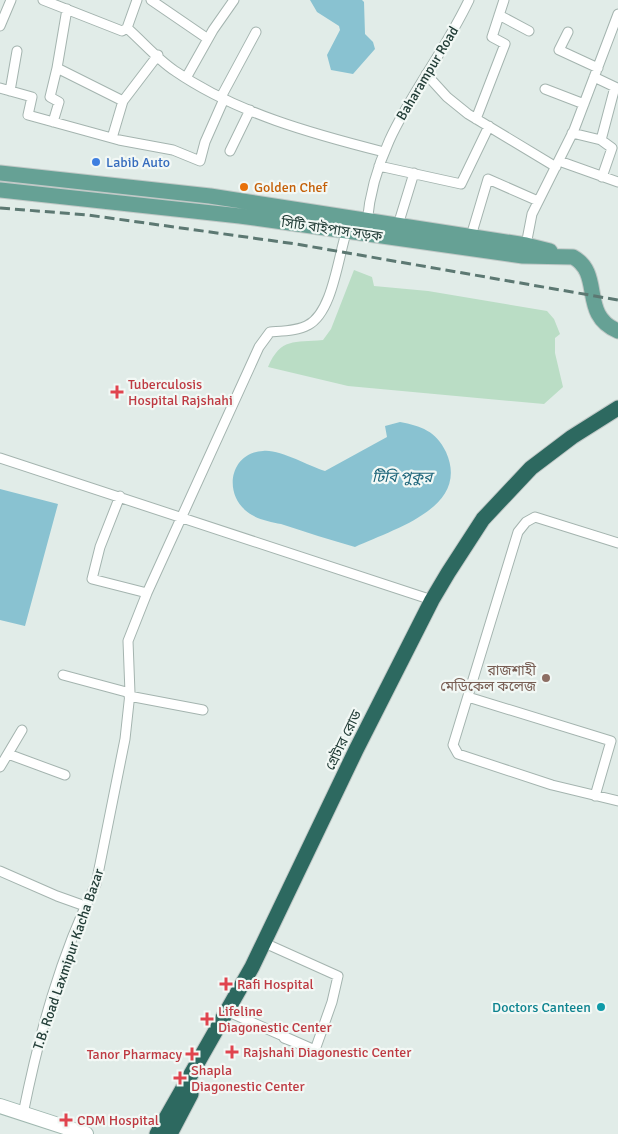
<svg xmlns="http://www.w3.org/2000/svg" width="618" height="1134" font-family="Signika,'Noto Sans Bengali',sans-serif">
	<rect width="100%" height="100%" fill="#e1ece8"/>
	<path fill="#baddc5" d="M354,270L372,277L374,286L428,291L547,311L554,319L560,334L555,338V353L563,387L544,404L348,386L268,367C281,337 294,343 323,340L331,329Z"/>
	<path fill="#89c2d1" d="M310,0H362L364,2L365,34L373,42L375,49L353,74L331,70L327,55L340,30L339,26L317,12Z
		M400,422C421,426 436,431 446,452C471,508 393,529 355,547C330,540 306,532 281,524C272,522 260,520 252,515C222,498 228,453 263,451C280,449 308,466 325,471L387,437L385,426Z
		M0,489L58,504L25,626L0,620Z"/>
	<g fill="none" stroke-linecap="round" stroke-linejoin="round">
		<g stroke="#a4b4af" stroke-width="11">
			<path id="street" d="M43,0L122,31L127,28
				M137,0L127,28C143,42 158,60 175,71C236,113 313,134 384,152
				M151,0L208,39
				M67,9L57,68L123,101L158,55
				M499,15L529,31
				M0,26L11,0
				M568,32L559,50L598,68
				M426,74L447,97L468,114L556,167
				M186,78L213,30L234,0
				M0,88L32,97L28,115L119,140L173,150L200,161L205,142L224,99
				M545,89L584,104
				M10,91L17,51
				M221,97L256,32
				M476,119L505,44L492,37L504,0
				M53,122L59,102L50,97L57,68
				M572,133L601,140L615,87L594,77
				M112,138L123,101
				M601,140L612,148L602,177
				M230,151L250,110
				M559,161L618,182
				M379,166L461,184L489,126
				M367,223C375,131 432,78 469,0
				M398,225L414,173
				M471,236L488,179L538,201
				M526,245L532,214L574,130L618,14
				M0,458L432,600
				M120,496L100,547L92,579L147,593
				M618,543L535,517L526,522L518,532L453,745L458,754L552,785L618,801
				M63,675L130,693
				M129,696L203,710
				M468,697L611,741L595,796
				M8,754L65,775
				M0,767L22,730
				M0,871L57,896L85,906
				M269,945L338,976L332,1002L315,1050
				M233,1014L315,1050L284,1038
				M23,1114C39,1035 60,956 96,884L125,739L130,693L128,641L147,593L259,347L270,332C282,331 298,331 308,325C333,312 338,256 347,230"/>
		</g>
		<g stroke="#a0b8b0" stroke-width="16">
			<path id="secondary" d="M0,1106L86,1134"/>
		</g>
		<g stroke="#c1c9c7" stroke-width="17">
			<path id="primary" d="M0,173L210,196L526,245L550,251
				M0,190L240,216L523,256L573,257C604,274 579,315 618,331"/>
		</g>
		<g stroke="#c1c9c7" stroke-width="17">
			<path id="highway" d="M157,1134L252,967L356,750L432,600L448,573L483,519L531,468L572,437L618,408
				M170,1134L191,1094"/>
		</g>
		<use href="#street" stroke="#fff" stroke-width="9"/>
		<use href="#secondary" stroke="#fff" stroke-width="14"/>
		<use href="#primary" stroke="#66a195" stroke-width="15"/>
		<use href="#highway" stroke="#2d6960" stroke-width="15"/>
		<path stroke="#5c7872" stroke-width="3" stroke-dasharray="10 5" stroke-linecap="butt" d="M0,208L88,215L296,244L618,300"/>
	</g>
	<circle fill="#3f7fe0" stroke="#f2f8f5" stroke-width="2" cx="96" cy="162" r="5"/>
	<circle fill="#e8710a" stroke="#f2f8f5" stroke-width="2" cx="244" cy="187" r="5"/>
	<g fill="#e0444e" stroke="#f2f8f5" stroke-width="2">
		<path d="M114.5 384.5h5v5h5v5h-5v5h-5v-5h-5v-5h5z"/>
		<path d="M223.5 976.5h5v5h5v5h-5v5h-5v-5h-5v-5h5z"/>
		<path d="M204.5 1011.5h5v5h5v5h-5v5h-5v-5h-5v-5h5z"/>
		<path d="M229.5 1044.5h5v5h5v5h-5v5h-5v-5h-5v-5h5z"/>
		<path d="M189.5 1046.5h5v5h5v5h-5v5h-5v-5h-5v-5h5z"/>
		<path d="M177.5 1070.5h5v5h5v5h-5v5h-5v-5h-5v-5h5z"/>
		<path d="M63.5 1112.5h5v5h5v5h-5v5h-5v-5h-5v-5h5z"/>
	</g>
	<circle fill="#8d6e63" stroke="#f2f8f5" stroke-width="2" cx="546" cy="678" r="5"/>
	<circle fill="#0f9aa8" stroke="#f2f8f5" stroke-width="2" cx="601" cy="1007" r="5"/>
	<g text-anchor="middle" stroke-width="4.5" stroke-linejoin="round" paint-order="stroke">
		<g font-size="14" fill="#223d37" stroke="#f2f8f5">
			<text transform="translate(427 73) rotate(-59)" y="5">Baharampur Road</text>
			<text transform="translate(332 229) rotate(8)" y="5">সিটি বাইপাস সড়ক</text>
			<text transform="translate(343 740) rotate(-64)" y="5">গ্রেটার রোড</text>
			<text transform="translate(68 959) rotate(-71)" y="5">T.B. Road Laxmipur Kacha Bazar</text>
		</g>
		<g font-size="14" fill="#366cbe" stroke="#f2f8f5" text-anchor="start">
			<text x="106" y="167">Labib Auto</text>
		</g>
		<g font-size="14" fill="#c56008" stroke="#f2f8f5" text-anchor="start">
			<text x="254" y="192">Golden Chef</text>
		</g>
		<g font-size="14" fill="#be3a42" stroke="#f2f8f5" text-anchor="start">
			<text x="128" y="389">Tuberculosis<tspan x="128" dy="16">Hospital Rajshahi</tspan></text>
			<text x="237" y="989">Rafi Hospital</text>
			<text x="218" y="1016">Lifeline<tspan x="218" dy="16">Diagonestic Center</tspan></text>
			<text x="243" y="1057">Rajshahi Diagonestic Center</text>
			<text x="182" y="1059" text-anchor="end">Tanor Pharmacy</text>
			<text x="191" y="1075">Shapla<tspan x="191" dy="16">Diagonestic Center</tspan></text>
			<text x="77" y="1125">CDM Hospital</text>
		</g>
		<g font-size="14" fill="#785e54" stroke="#f2f8f5" text-anchor="end">
			<text x="536" y="675">রাজশাহী<tspan x="536" dy="16">মেডিকেল কলেজ</tspan></text>
		</g>
		<g font-size="14" fill="#0d838f" stroke="#f2f8f5" text-anchor="end">
			<text x="591" y="1012">Doctors Canteen</text>
		</g>
		<g font-size="15" font-style="italic" fill="#1c6479" stroke="#f2f8f5">
			<text x="402" y="482">টিবি পুকুর</text>
		</g>
	</g>
</svg>
